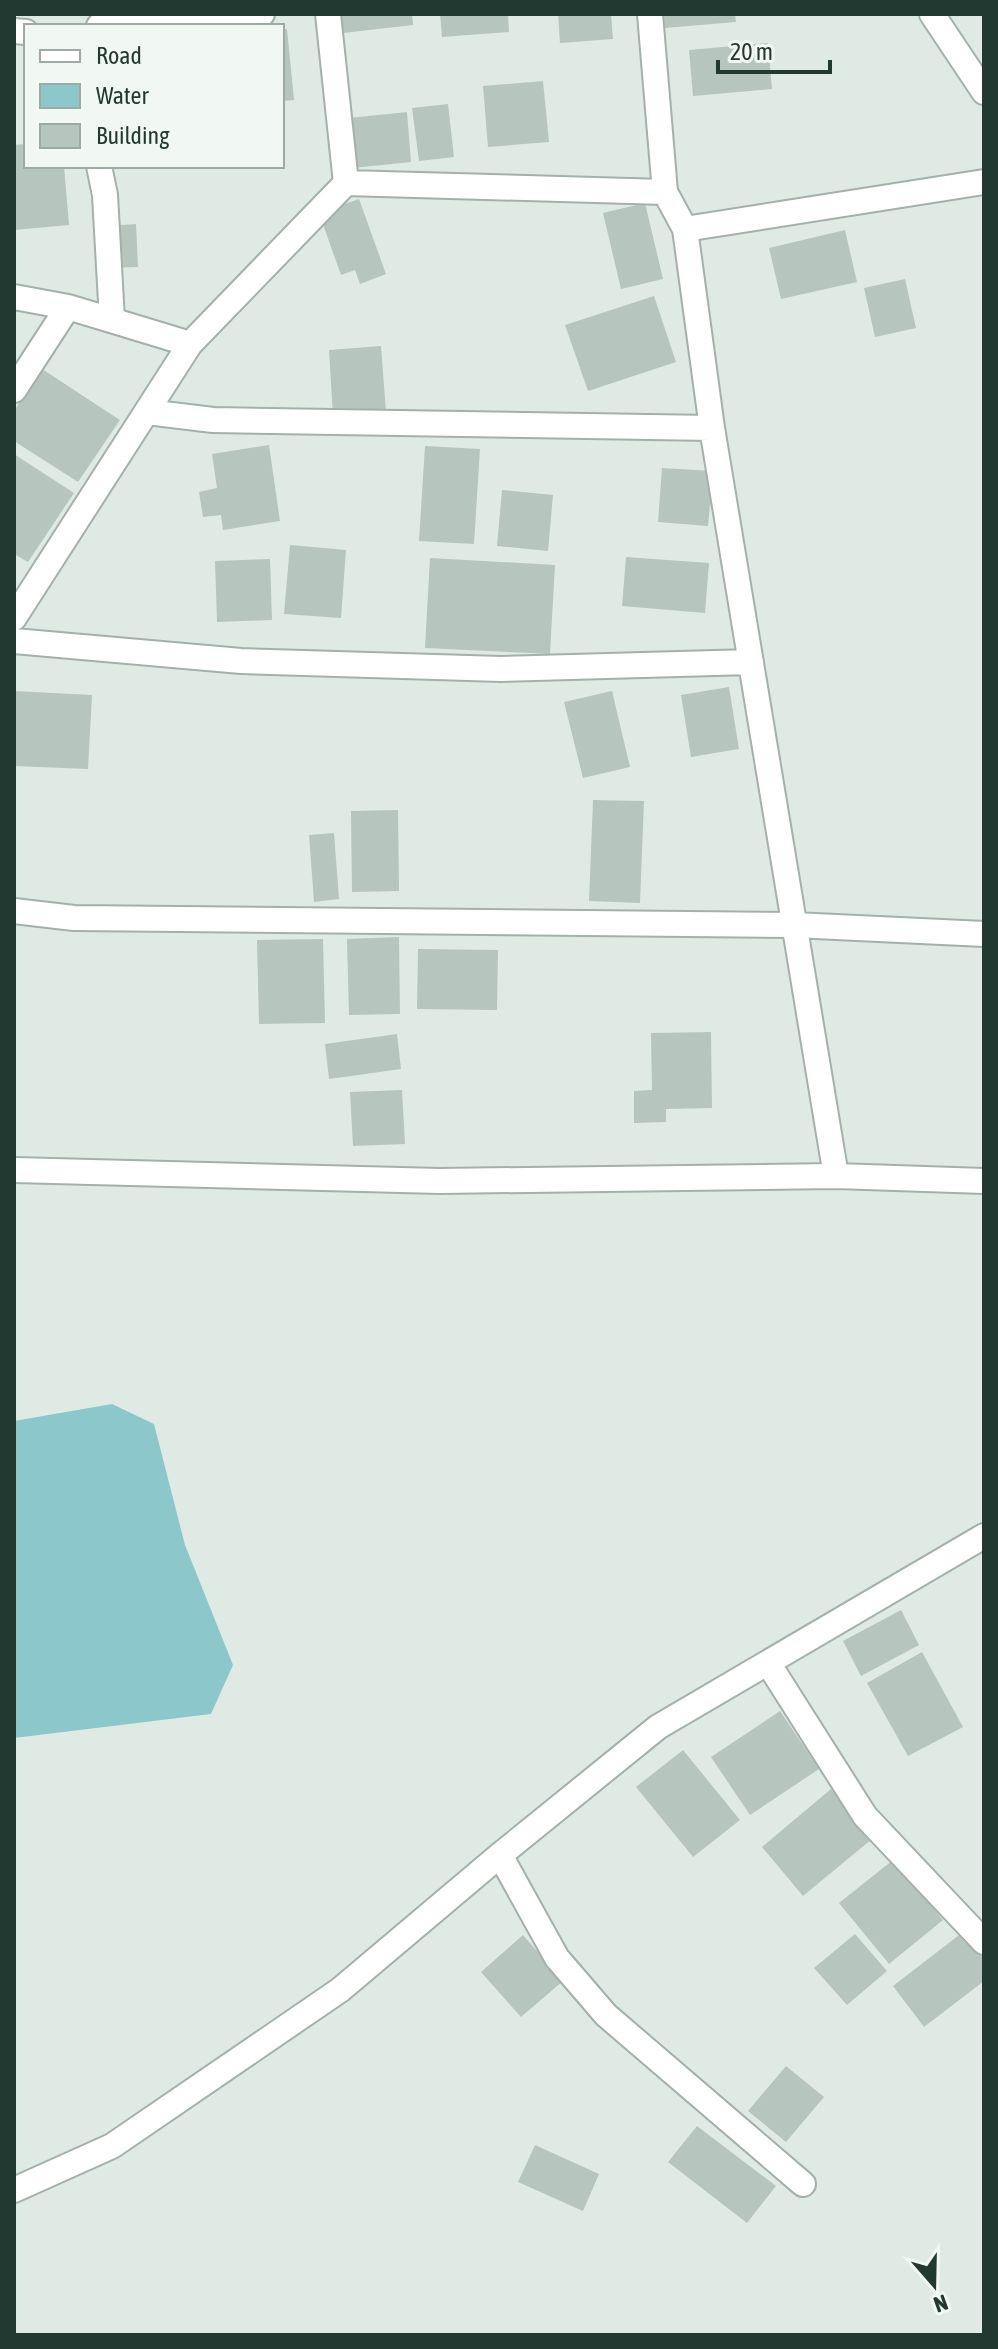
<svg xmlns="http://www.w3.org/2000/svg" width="998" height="2349" font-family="'Asap Condensed',sans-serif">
	<rect width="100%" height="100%" fill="#e0eae5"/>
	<path fill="#8cc7cc" d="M112,1404L154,1424L185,1545L233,1665L211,1714L14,1738V1421Z"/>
	<path fill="#b6c5be" d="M341,14H412L413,25L343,33Z
		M440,14H508L509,32L442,37Z
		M558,14H611L613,39L560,43Z
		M664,14H735L736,22L665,28Z
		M287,29L294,100L282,101V30Z
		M768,43L772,89L693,96L689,50Z
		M543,81L549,142L488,147L483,86Z
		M448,104L454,157L419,161L412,108Z
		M407,112L411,162L353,168L349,118Z
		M26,144V166H64L69,225L14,230V145Z
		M359,199L386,274L360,284L355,270L341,275L319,213Z
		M645,203L663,279L621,289L603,213Z
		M136,224L138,267L109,268L108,226Z
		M845,230L857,282L781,299L769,248Z
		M905,279L916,328L875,337L864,288Z
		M654,296L676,362L588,391L565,325Z
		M381,346L386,412L333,416L329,350Z
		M42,369L120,420L78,482L14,441V411Z
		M269,445L280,521L223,530L221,515L203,517L199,492L217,488L212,454Z
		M425,446L480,449L474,544L419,541Z
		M14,454L74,493L28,562L14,554Z
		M662,468L713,471L708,526L658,522Z
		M502,490L553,495L548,551L497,546Z
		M290,545L346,550L341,618L284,614Z
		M626,557L709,563L705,613L622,606Z
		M430,558L555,565L550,654L425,648Z
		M270,559L272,620L217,622L215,561Z
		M729,687L739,749L691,757L681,695Z
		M14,691L92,695L88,769L14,766Z
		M612,691L630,767L583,778L564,702Z
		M593,800L644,801L640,903L589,901Z
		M398,810L399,891L352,892L351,811Z
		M334,833L339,899L314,902L309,835Z
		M399,937L400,1014L349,1015L347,939Z
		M323,939L325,1023L259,1024L257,940Z
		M418,949L498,950L497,1010L417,1009Z
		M711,1032L712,1108L666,1109V1122L634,1123V1091L652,1090L651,1033Z
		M397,1034L401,1069L329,1079L325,1044Z
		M402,1090L405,1144L353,1146L350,1092Z
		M901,1610L919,1645L861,1676L843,1641Z
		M922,1652L963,1727L908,1756L867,1683Z
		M780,1711L819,1769L750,1815L711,1757Z
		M683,1750L740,1820L693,1857L636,1787Z
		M831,1789L872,1839L803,1896L762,1847Z
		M893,1860L943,1920L889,1964L839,1903Z
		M963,1932L984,1959V1981L924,2027L893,1986Z
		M855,1934L887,1971L847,2005L814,1968Z
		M523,1935L563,1981L521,2017L481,1972Z
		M786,2066L824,2097L786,2142L748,2111Z
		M697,2126L776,2186L747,2223L668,2162Z
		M535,2145L599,2174L583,2211L518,2182Z"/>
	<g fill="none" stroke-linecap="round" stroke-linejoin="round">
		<g stroke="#a3b1ab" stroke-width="28">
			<path id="minor" d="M328,14L346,183L665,192
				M932,14L984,92
				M99,26L262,14
				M14,31L26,32
				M99,166L105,195L112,320
				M685,229L984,182
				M14,297L68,307L190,344
				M14,390L68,307
				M147,412L213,420L712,428L685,229L665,192L650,14
				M712,428L836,1176
				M14,618L190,344L346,183
				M14,641L241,661L501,669L751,662
				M14,911L74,918L794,925L984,934
				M14,1170L440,1181L836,1176L984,1181
				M768,1663L865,1816L984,1942
				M500,1855L557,1958L606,2015L803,2184
				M14,2190L112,2146L340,1990L500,1855L658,1727L984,1536"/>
		</g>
		<use href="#minor" stroke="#fff" stroke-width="24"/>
	</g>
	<rect width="998" height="2349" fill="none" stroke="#223931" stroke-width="32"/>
	<rect x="24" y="24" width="260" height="144" fill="#f1f7f3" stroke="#9eaba5" stroke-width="2"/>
	<rect x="40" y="50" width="40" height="12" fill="#ffffff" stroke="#9eaba5" stroke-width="2"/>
	<text x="96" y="64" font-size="24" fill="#223931">Road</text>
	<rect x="40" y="84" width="40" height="24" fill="#8cc7cc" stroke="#9eaba5" stroke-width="2"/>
	<text x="96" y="104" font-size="24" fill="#223931">Water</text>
	<rect x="40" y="124" width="40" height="24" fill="#b6c5be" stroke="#9eaba5" stroke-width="2"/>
	<text x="96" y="144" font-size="24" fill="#223931">Building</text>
	<g transform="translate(934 2285) rotate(160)" stroke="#f1f7f3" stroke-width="6" paint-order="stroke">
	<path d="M0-6L14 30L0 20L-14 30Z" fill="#223931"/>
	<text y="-12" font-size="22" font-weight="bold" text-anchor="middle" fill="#223931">N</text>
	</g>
	<path d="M718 60v12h112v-12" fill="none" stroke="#223931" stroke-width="4"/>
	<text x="730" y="60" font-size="24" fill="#223931" stroke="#f1f7f3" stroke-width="6" paint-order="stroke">20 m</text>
</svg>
